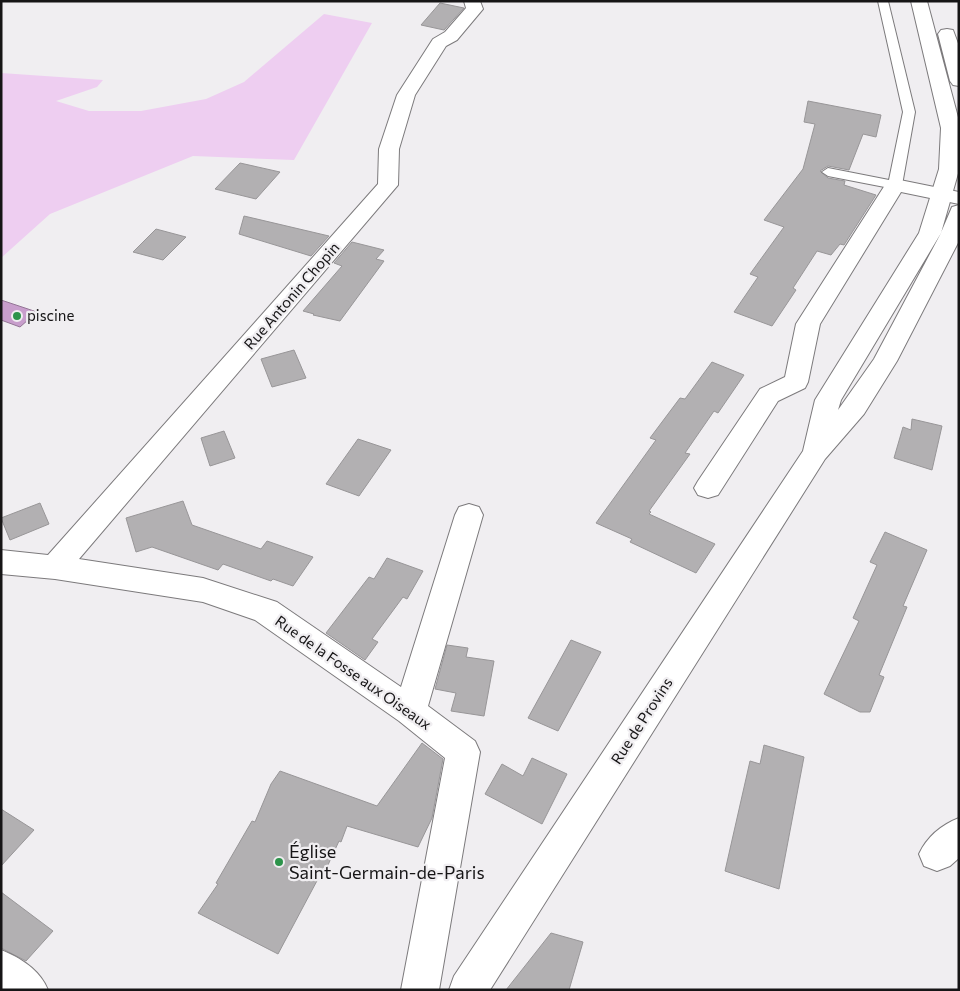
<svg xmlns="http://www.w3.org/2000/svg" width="960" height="991" font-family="Commissioner,sans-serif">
	<rect width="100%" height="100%" fill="#f0eef1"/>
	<path fill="#eecef1" d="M324,14L372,23L294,160L193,156L50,214L1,258V73L103,80L97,87L56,101L89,111H141L206,99L244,82Z"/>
	<path fill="#c89ecc" stroke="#937595" d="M1,300L37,312L20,327L1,320Z"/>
	<path fill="#b2b0b2" stroke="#989698" d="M440,3L464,8L444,30L421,25Z
		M808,101L881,115L876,137L863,134L849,170L828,166L820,171L828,178L845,181L844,185L876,195L844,245L840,244L831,255L817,251L793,288L796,290L772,326L734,312L758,277L750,274L784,227L764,220L803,169L815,124L804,122Z
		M240,163L280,172L256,199L215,189Z
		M244,216L329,236L311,256L239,234Z
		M156,229L186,237L163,260L133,252Z
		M352,242L384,250L376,259L384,261L340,321L313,315L314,314L303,311L342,266L334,263Z
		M294,350L306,378L272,387L261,359Z
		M712,362L744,375L718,413L714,411L685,453L690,454L649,511L651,512L649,514L715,544L696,573L630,542L632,539L596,523L656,440L650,438L680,398L685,399Z
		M912,419L942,426L932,470L894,458L903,427L911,430Z
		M224,431L235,458L210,466L201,438Z
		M358,439L391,450L359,496L326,484Z
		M183,501L192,525L261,549L267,541L313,557L293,586L273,579L271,581L223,564L218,570L152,547L136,552L126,518Z
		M40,503L49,524L10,540L1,518Z
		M885,532L927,550L903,606L907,607L879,675L884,677L870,712H860L824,694L859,621L853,618L877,565L870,562Z
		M387,558L423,571L407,599L403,597L372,639L378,642L365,660L326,633L369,577L374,579Z
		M571,640L601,652L558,731L528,718Z
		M447,645L468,648L466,657L494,661L484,716L451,711L456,693L435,689Z
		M422,743L443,759L432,818L418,847L347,826L341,842L339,841L322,878L319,877L278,954L198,913L218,884L216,883L252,821L255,822L271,784L280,771L377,806Z
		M764,745L804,757L779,889L725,871L750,761L760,764Z
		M532,758L567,774L542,824L485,794L502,764L523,776Z
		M1,809L34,830L1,866Z
		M1,892L53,931L26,961L1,948Z
		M551,933L583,942L569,990H506Z"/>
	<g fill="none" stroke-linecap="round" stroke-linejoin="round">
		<g stroke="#7c7a7c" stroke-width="2">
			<path id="lane" d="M878,1H888L915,112L902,185L895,189L828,176L822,172L828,168L889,180L903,112Z"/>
		</g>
		<g stroke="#7c7a7c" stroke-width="2">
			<path id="street" d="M464,1H480L483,9L457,40L446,46L415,95L399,149L398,185L79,559L203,578L277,602L401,687L455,515L459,507L469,504L479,507L483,515L428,706L475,741L480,752L439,990H401L445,758L399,721L255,620L203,602L55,579L1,574V550L48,555L378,184L379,149L397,95L433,39L445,32L466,8Z
				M895,179L959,192V204L901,192L820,324L808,382L805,388L778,401L718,495L708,498L698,495L694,488L698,481L760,389L785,377L796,324L885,185L888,181Z
				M959,818V858L950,866L937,871L924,866L919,854C927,837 941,825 959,818Z
				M1,950C21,958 40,970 48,990H1Z"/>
		</g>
		<g stroke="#7c7a7c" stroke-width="2">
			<path id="secondary" d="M911,1H927L959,121V170L941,233L841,400L838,410L874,359L940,235L952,207L959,205V241L897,361L864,414L825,459L490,990H449L454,976L803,451L815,400L919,233L939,169L941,128Z
				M947,29L953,30L959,46V86L953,85L950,81L938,34L941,30Z"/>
		</g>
		<use href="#lane" fill="#fff" fill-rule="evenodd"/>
		<use href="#street" fill="#fff" fill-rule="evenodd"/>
		<use href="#secondary" fill="#fff" fill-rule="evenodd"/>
	</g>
	<g fill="#2c934a" stroke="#f0eef1" stroke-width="2">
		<circle cx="17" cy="316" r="5"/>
		<circle cx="279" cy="862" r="5"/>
	</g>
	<g text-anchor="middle" stroke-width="4.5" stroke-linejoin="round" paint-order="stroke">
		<g font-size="15" fill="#161516" stroke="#f0eef1">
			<text transform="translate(292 296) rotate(-49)" y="5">Rue Antonin Chopin</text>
			<text transform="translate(353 673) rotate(35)" y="5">Rue de la Fosse aux Oiseaux</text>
			<text transform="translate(642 721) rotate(-57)" y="5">Rue de Provins</text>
		</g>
		<g font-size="15" fill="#161516" stroke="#f0eef1" text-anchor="start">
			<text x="27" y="321">piscine</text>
		</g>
		<g font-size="18" fill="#161516" stroke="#f0eef1" text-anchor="start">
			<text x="289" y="858">Église<tspan x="289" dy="21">Saint-Germain-de-Paris</tspan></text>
		</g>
	</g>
	<rect width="960" height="991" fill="none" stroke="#161516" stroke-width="5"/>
</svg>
